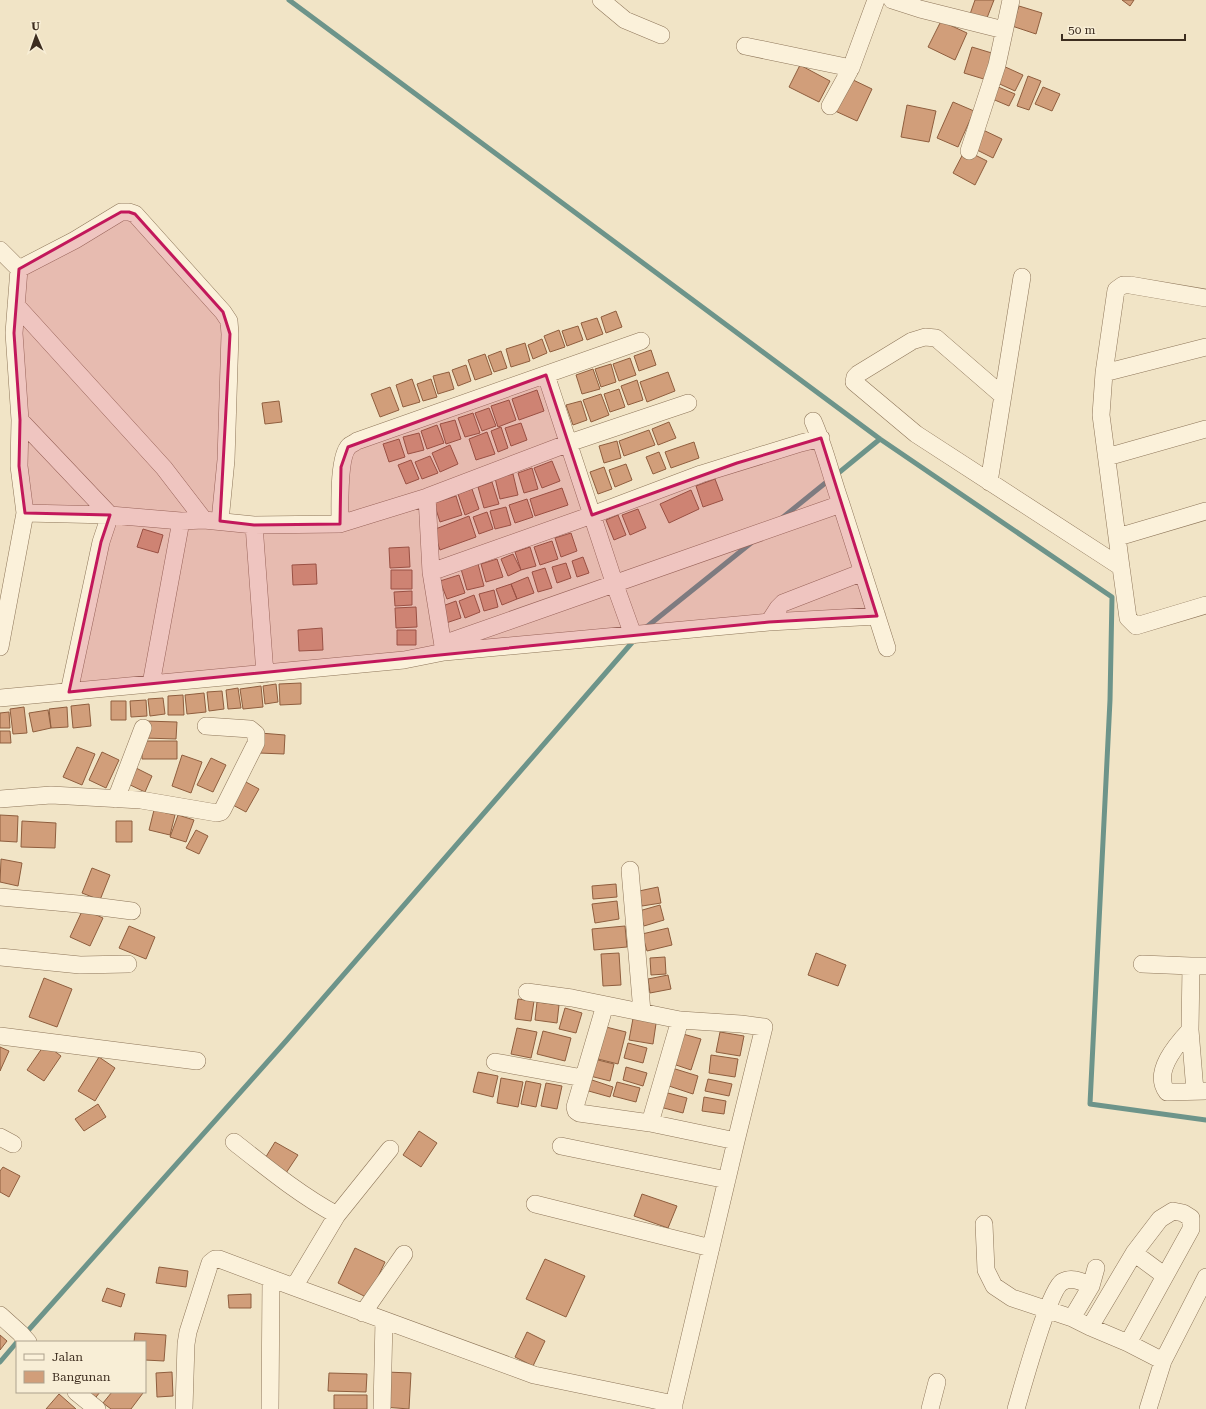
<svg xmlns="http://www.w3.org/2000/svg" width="1206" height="1409" font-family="'Roboto Serif',serif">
	<rect width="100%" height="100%" fill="#f1e4c6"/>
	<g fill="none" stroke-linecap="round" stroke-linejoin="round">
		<path stroke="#6d948a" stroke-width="5" d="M289,0L880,439L1112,597L1110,700L1090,1104L1206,1120
			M836,475L880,439
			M782,518L829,480
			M644,629L751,543
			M25,1334L286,1041L636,638
			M0,1362L17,1342"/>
	</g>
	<path fill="#d19e7a" stroke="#8f5e3e" d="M975,0H994L985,23L969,17Z
		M1122,0H1134L1130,6Z
		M1019,6L1042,13L1036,34L1012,26Z
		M941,21L967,33L955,60L928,47Z
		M972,47L995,54L987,80L964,73Z
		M800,65L830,81L819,102L789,87Z
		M1001,65L1023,75L1015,91L993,81Z
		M1028,76L1041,81L1029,110L1017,106Z
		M849,78L872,89L857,121L833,110Z
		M996,86L1015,94L1009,106L990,98Z
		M1043,87L1060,94L1052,111L1035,104Z
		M953,102L974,111L958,147L937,138Z
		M907,105L936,111L929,142L901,137Z
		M981,129L1002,139L993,158L971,147Z
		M965,150L987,161L975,185L953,173Z
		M616,311L622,327L606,333L601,317Z
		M597,318L603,334L587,340L581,323Z
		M578,326L583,340L567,346L562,331Z
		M559,330L565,347L550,352L544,336Z
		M542,339L547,353L533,359L528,345Z
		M525,343L530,361L511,367L506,349Z
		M651,350L656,365L639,371L634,356Z
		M501,351L507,368L494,372L488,356Z
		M485,354L492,374L475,380L468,360Z
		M630,358L636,375L619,381L613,364Z
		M611,364L616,382L601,387L595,369Z
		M466,365L471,381L458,386L452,370Z
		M593,369L600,389L582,394L576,375Z
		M449,372L454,389L438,394L433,376Z
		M668,372L675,391L647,402L640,382Z
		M412,379L420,402L403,407L396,385Z
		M431,379L437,397L423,401L417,384Z
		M637,380L643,400L628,405L621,386Z
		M390,387L399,410L380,417L371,394Z
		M619,389L625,407L610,412L604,394Z
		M537,390L544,411L519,420L512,399Z
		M601,394L609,415L591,422L583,400Z
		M509,400L516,420L498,427L491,406Z
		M279,401L282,422L265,424L262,403Z
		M581,401L587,420L573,425L566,405Z
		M489,408L496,426L482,431L475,413Z
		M473,413L480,433L465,437L458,418Z
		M455,420L461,439L446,444L440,424Z
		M669,422L676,438L658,445L652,429Z
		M521,423L527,440L511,446L505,428Z
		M437,425L444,443L427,449L421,431Z
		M501,427L508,448L498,452L491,431Z
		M649,430L655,445L624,456L619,441Z
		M487,432L495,454L476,460L469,439Z
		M419,433L424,450L408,454L403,437Z
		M399,439L405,457L389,462L383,444Z
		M617,441L621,458L604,463L599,446Z
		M694,442L699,458L671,468L665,452Z
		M450,445L458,464L440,472L432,453Z
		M659,452L666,469L653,474L646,457Z
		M430,456L438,473L422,479L415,462Z
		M411,460L419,479L406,484L398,465Z
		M552,461L560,481L542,488L534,468Z
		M626,464L632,480L615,487L609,470Z
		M604,467L612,489L598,494L590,472Z
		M532,468L538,489L524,493L518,473Z
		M513,474L518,495L500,499L495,478Z
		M715,479L723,500L703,507L696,486Z
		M492,482L499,504L484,508L478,487Z
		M562,488L568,505L535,516L530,499Z
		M472,489L479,509L465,515L458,494Z
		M691,490L699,509L669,523L660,504Z
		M456,496L462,515L440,522L434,503Z
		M527,499L533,517L515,523L509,505Z
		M506,507L511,525L495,529L490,511Z
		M638,509L646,528L630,535L622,515Z
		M487,512L493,529L479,534L473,517Z
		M618,515L626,535L614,540L606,520Z
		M469,516L476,537L440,550L433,530Z
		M143,529L163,535L158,553L137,547Z
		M571,533L577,551L561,557L555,538Z
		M552,541L558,559L540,565L534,547Z
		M409,547L410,567L390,568L389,548Z
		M530,547L536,566L521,570L515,552Z
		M513,554L521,570L508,576L501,559Z
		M583,557L589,573L577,577L572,561Z
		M497,559L503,577L486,582L481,564Z
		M566,563L571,578L557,583L552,567Z
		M316,564L317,584L293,585L292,565Z
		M478,564L484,586L467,590L461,569Z
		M545,568L552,588L538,592L532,572Z
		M391,570H412V589H391Z
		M459,575L465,593L447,599L440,581Z
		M528,577L534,593L517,599L511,584Z
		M511,584L517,599L502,605L496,589Z
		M494,590L498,607L484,611L479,594Z
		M412,591V605L395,606L394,592Z
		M474,595L480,612L465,618L459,601Z
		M456,601L461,618L446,623L440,607Z
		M416,607L417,627L396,628L395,608Z
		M322,628L323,650L299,651L298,630Z
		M397,630H416V645H397Z
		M301,683V704L280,705L279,684Z
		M276,684L278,702L265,704L263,686Z
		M261,686L263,707L243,709L240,689Z
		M238,688L241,708L228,709L226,690Z
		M222,691L224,709L209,711L207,692Z
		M204,693L206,712L187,714L185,695Z
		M183,695L184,715H168V696Z
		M163,698L165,714L150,716L148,699Z
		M146,700L147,716L131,717L130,701Z
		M111,701H126V720H111Z
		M89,704L91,726L73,728L71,706Z
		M24,707L27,733L13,734L10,709Z
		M67,707L68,727L51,728L49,709Z
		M48,710L51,728L33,732L29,713Z
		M9,712L10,728H0V713Z
		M145,721L177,722L176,739L144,738Z
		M0,731H10L11,743H0Z
		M260,733L285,735L284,754L259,753Z
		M142,741H177V759H142Z
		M77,747L95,754L82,785L63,777Z
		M102,752L119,760L106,788L89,780Z
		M182,755L202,762L191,793L172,786Z
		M211,758L226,765L213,792L197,785Z
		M132,766L152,776L145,792L124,782Z
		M244,781L259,789L246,812L231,804Z
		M154,810L175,815L170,835L149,830Z
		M0,815L18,816L17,842L0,841Z
		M178,815L194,820L186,842L170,837Z
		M22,821L56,823L55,848L21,847Z
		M116,821H132V842H116Z
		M196,830L208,836L199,854L186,848Z
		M1,859L22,863L18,886L0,882Z
		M92,868L110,875L100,900L82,893Z
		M616,884L617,897L593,899L592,886Z
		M658,887L661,903L642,906L639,891Z
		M617,901L619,919L595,923L592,904Z
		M660,905L664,920L644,926L639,911Z
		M83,909L103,918L90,946L70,937Z
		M129,926L155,937L146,959L119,948Z
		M625,926L627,947L594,950L592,929Z
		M668,928L672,945L647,951L642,934Z
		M619,953L621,985L603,986L601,954Z
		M816,953L846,965L838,986L808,975Z
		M665,957L666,974L651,975L650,958Z
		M668,975L671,989L650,993L648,979Z
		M44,978L72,989L57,1027L29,1017Z
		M518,999L534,1001L531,1021L515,1019Z
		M537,1002L559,1005L557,1023L535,1020Z
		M565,1008L582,1013L576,1033L559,1029Z
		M634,1013L657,1017L653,1044L629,1040Z
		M606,1027L626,1032L618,1064L598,1059Z
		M517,1028L537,1032L531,1058L511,1054Z
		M543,1031L571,1038L565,1061L537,1054Z
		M720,1032L744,1036L740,1056L716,1052Z
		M683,1034L701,1039L691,1070L673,1064Z
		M628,1043L647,1048L643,1063L624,1058Z
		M45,1044L61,1056L44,1081L27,1070Z
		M0,1047L9,1051L0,1071Z
		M711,1055L738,1059L735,1077L709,1073Z
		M99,1057L115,1068L95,1101L78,1091Z
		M594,1059L614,1064L610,1081L590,1076Z
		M626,1067L647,1073L643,1086L623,1080Z
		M672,1068L698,1076L693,1094L666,1085Z
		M478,1072L498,1076L493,1097L473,1092Z
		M501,1078L523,1082L518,1107L497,1103Z
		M589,1079L613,1087L610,1097L585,1090Z
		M708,1079L732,1084L729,1096L705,1091Z
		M526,1081L541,1084L536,1107L521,1104Z
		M617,1082L640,1088L636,1102L613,1096Z
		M546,1083L562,1086L557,1109L541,1106Z
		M664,1092L687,1098L683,1113L660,1107Z
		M704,1097L726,1101L724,1114L702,1111Z
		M98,1104L106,1117L84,1131L75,1119Z
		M419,1131L437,1143L421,1167L403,1155Z
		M275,1142L298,1155L286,1173L264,1160Z
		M3,1167L20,1176L9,1197L0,1192V1171Z
		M642,1194L677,1206L668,1228L634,1216Z
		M355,1248L385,1262L368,1298L338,1283Z
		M545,1259L585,1276L566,1317L526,1299Z
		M159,1267L188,1271L186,1287L156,1283Z
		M107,1288L125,1294L121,1307L102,1301Z
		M251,1294V1308H229L228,1295Z
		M527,1332L545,1341L533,1366L515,1357Z
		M135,1333L166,1335L164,1361L145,1360V1342H134Z
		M0,1335L7,1341L0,1350Z
		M172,1372L173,1396L157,1397L156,1373Z
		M386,1372L411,1373L409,1409L384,1407Z
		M329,1373L367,1374L366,1392L328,1391Z
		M81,1392H100L93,1401Z
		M112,1392H141L143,1393L131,1409H111L103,1403Z
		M59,1394L76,1409H46Z
		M334,1395H367V1409H334Z"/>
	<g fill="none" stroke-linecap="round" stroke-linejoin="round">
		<g stroke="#8e765a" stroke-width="18">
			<path id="minor" d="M601,0L625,20L661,35
				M892,0L920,9L1004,30
				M745,46L851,68
				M830,106L851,68L876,0
				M969,151L997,65L1011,0
				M0,250L19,269L14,333L20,420L19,466L25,513L0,647
				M19,269L75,240L121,212H129L135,214L223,312L229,321L230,334L226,460L220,521
				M16,305L164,468L204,520
				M1104,373L1206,347
				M546,375L615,585L633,635
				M1003,396L936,338L925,337L912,341L858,374L855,377L854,382L916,434L1121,567L1128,618L1136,626L1206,605
				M20,420L110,515
				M813,421C825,448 831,476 841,504L887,648
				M1107,457L1206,429
				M989,482L1022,277
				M25,513L110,515L181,521L204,520L254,525L340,524L427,497L569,443L688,403
				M340,524C340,508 338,457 349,446C351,444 355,443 357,441L641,341
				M254,525L265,674
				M1118,537L1206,511
				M1121,567L1101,415L1104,373L1116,290L1123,285H1130L1206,298
				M431,572L592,515L701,474L801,443L821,438
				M769,622L778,608L783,603L863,572
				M443,644L841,504
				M444,652L769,622L877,616
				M151,684L181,521
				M69,692L101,542L110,515
				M0,698L404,660L444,652L431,572L427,497
				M0,799L51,795L141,800L217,813L221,812L223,809L256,743V734L250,729L206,726
				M116,799L143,728
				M630,870L642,1012
				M0,897L78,904L132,911
				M0,957L80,965L128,964
				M1142,964L1191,966H1206
				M1191,966L1190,1030L1195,1091
				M527,992L572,998L680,1020L741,1024L764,1027L736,1141L674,1404V1409
				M605,1005L575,1107L576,1111L579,1113L650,1123L736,1141
				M1190,1030C1177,1044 1152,1072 1167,1092L1206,1091
				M0,1036L197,1061
				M495,1062L583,1078
				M650,1123L680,1020
				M0,1137L13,1144
				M234,1142C267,1168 300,1195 337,1215
				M561,1146L727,1180
				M535,1204L711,1248
				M984,1224L986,1270L994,1286L1012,1298L1072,1318L1090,1327L1128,1343L1163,1361
				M1134,1253L1165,1276
				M294,1287L337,1215L390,1149
				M363,1313L404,1254
				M0,1315L20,1333L28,1342
				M1072,1318L1091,1286L1096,1268
				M1090,1327L1134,1253L1160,1219L1173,1211L1183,1213L1191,1218V1229L1128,1343
				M76,1392L97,1409
				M184,1409L186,1344L188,1332L210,1263L215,1259H219L294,1287L534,1375L674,1404
				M270,1409L271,1279
				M382,1409L384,1320
				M930,1409L937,1382
				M1016,1409C1022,1389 1049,1290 1062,1282C1072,1276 1082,1282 1091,1286
				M1148,1409L1163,1361L1206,1277"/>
		</g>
		<use href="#minor" stroke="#fbf1da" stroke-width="17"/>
	</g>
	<path fill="#c2185b" fill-opacity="0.2" stroke="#c2185b" stroke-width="3" stroke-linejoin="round" d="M121,212H129L135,214L223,312L230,334L220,521L254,525L340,524L341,467L348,447L546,375L592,515L737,463L821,438L877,616L769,622L69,692L101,542L110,515L25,513L19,466L20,420L14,333L19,269Z"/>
	<rect x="16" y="1341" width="130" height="52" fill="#f8eed6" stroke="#ada18d"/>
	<rect x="24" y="1354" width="20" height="6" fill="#fbf1da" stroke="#ada18d"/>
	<text x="52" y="1361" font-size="12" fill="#3d2d1f">Jalan</text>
	<rect x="24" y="1371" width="20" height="12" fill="#d19e7a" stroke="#ada18d"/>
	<text x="52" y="1381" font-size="12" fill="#3d2d1f">Bangunan</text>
	<g transform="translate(36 36) rotate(358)" stroke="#f8eed6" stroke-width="3" paint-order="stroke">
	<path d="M0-3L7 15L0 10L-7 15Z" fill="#3d2d1f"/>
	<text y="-6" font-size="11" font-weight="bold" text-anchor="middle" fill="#3d2d1f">U</text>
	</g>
	<path d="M1062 34v6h123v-6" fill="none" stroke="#3d2d1f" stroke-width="2"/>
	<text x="1068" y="34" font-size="12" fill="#3d2d1f" stroke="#f8eed6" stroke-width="3" paint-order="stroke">50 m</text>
</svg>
